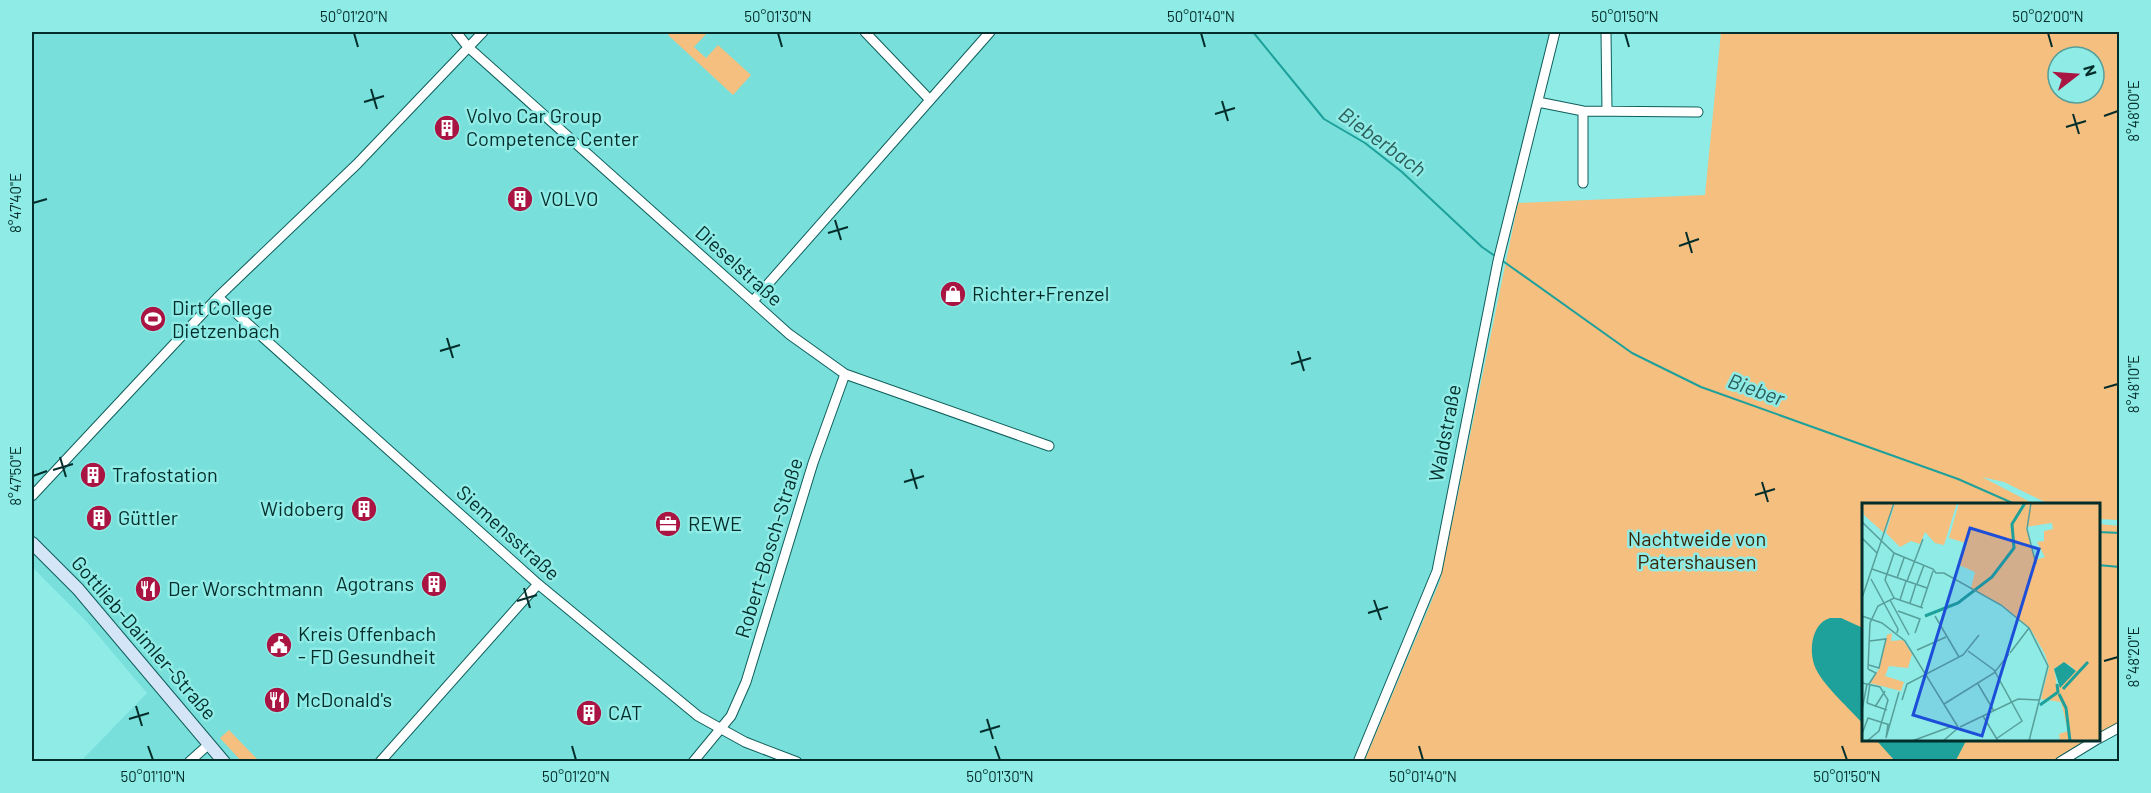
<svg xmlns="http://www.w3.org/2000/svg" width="2151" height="793" font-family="Barlow,sans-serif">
	<rect width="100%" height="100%" fill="#8febe5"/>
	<path fill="#78dfda" d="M32,32H1558L1506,253L1440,581L1364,761H81L147,693L86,621L32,567Z"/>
	<path fill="#f4bf7f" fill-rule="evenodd" d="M671,32H708L694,47L706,58L718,45L751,75L733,95L668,35Z
		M1721,32H2119V520L2099,519L2098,505H2051L2004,482L1982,477L2036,505H1863V740L2088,741L2053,762H1364L1440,581L1518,203L1705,195ZM2058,57H2094V93H2058Z
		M2098,524L2120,526L2119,722L2099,734Z
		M229,730L259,761H241L220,738Z"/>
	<path fill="#1ea09b" d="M1830,618H1841L1863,628V724C1850,709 1826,688 1817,671C1808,655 1810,624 1830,618Z
		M1877,741H1966L1955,762L1895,761Z"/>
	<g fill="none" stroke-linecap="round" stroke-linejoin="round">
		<path stroke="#1ea09b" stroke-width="2" d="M1253,32L1324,119L1365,143L1402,172L1482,247L1495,256
			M1500,259L1632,353L1701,387L1958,479L2017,505
			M2098,532L2120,533
			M2098,565L2120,567"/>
		<g stroke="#0f5e5b" stroke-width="11">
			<path id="street" d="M456,32L468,47L789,334L845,374L1049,446
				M865,32L930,100
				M1606,32L1607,111
				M1538,102L1583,111L1698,112
				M1583,111V183
				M218,297L538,584L698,716L745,742L797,762
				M753,301L990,32
				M32,496L218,297L357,164L483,32
				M2098,739L2120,727
				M189,762L209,744
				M380,762L538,584
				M693,762L731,716L746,682L813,463L845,374
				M1358,762L1437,571L1498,261L1555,32
				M2060,762L2096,740"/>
		</g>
		<g stroke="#0f5e5b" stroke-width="14">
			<path id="secondary" d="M32,543L78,589L224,762"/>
		</g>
		<use href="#street" stroke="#fff" stroke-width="9"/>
		<use href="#secondary" stroke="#d4e5f7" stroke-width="12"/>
	</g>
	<path fill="none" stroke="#032d2b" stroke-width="2" d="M354,33L358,47M778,33L782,47M1201,33L1205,47M1625,33L1629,47M2048,33L2052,47M371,89L377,109M1222,101L1228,121M364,102L384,96M1215,114L1235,108M2073,114L2079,134M2104,116L2118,111M2066,127L2086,121M33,203L47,199M835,220L841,240M1686,232L1692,253M828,233L848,227M1679,246L1699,239M447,338L453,358M440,351L460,345M1298,351L1304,371M1291,364L1311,358M2104,388L2118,384M60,457L66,477M911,469L917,489M53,470L73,464M33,476L47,471M904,482L924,476M1762,482L1768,502M1755,495L1775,489M524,588L530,608M1374,600L1381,620M517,601L537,595M1368,613L1388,607M2104,661L2118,657M136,706L142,726M129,719L149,713M987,719L993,739M980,732L1000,726M148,746L153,760M572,746L576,760M995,746L1000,760M1419,746L1423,760M1842,746L1847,760"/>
	<defs>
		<g id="building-disc" transform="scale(1.35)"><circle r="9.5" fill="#a91443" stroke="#8febe5"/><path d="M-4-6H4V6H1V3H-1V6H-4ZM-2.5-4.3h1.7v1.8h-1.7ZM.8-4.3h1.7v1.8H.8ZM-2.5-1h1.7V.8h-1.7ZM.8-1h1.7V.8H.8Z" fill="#fff"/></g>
		<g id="shop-disc" transform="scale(1.35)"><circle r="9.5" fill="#a91443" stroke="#8febe5"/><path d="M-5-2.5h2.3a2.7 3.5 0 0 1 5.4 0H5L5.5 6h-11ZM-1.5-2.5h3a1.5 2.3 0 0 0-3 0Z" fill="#fff"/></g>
		<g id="stadium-disc" transform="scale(1.35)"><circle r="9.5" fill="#a91443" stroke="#8febe5"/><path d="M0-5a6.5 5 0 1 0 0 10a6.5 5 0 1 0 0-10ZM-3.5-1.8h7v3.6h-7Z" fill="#fff"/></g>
		<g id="office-disc" transform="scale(1.35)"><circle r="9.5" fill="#a91443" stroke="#8febe5"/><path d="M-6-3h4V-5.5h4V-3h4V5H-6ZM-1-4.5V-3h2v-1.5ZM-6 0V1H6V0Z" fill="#fff"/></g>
		<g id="restaurant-disc" transform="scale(1.35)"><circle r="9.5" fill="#a91443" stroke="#8febe5"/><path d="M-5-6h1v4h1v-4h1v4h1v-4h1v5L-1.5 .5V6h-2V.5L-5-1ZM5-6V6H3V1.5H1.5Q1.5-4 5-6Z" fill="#fff"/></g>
		<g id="civic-disc" transform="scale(1.35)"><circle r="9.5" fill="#a91443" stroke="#8febe5"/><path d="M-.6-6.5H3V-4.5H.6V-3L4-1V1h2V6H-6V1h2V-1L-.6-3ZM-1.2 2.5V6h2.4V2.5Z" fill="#fff"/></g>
	</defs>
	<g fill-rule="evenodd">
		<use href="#building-disc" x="447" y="128"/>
		<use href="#building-disc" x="520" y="199"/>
		<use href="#shop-disc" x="953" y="294"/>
		<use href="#stadium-disc" x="153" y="319"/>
		<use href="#building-disc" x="93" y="475"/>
		<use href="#building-disc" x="364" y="509"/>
		<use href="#building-disc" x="99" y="518"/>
		<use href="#office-disc" x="668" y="524"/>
		<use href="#building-disc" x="434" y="584"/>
		<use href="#restaurant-disc" x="148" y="589"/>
		<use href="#civic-disc" x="279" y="645"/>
		<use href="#restaurant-disc" x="277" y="700"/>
		<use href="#building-disc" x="589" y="713"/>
	</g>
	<g text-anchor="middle" stroke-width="5" stroke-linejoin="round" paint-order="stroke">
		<g font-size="20" fill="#032d2b" stroke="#8febe5" text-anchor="start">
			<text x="466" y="123">Volvo Car Group<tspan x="466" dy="23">Competence Center</tspan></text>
			<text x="540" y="206">VOLVO</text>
			<text x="972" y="301">Richter+Frenzel</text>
			<text x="172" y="315">Dirt College<tspan x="172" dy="23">Dietzenbach</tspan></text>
			<text x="112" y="482">Trafostation</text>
			<text x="344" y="516" text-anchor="end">Widoberg</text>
			<text x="118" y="525">Güttler</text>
			<text x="688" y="531">REWE</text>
			<text x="414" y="591" text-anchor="end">Agotrans</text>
			<text x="168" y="596">Der Worschtmann</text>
			<text x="298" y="641">Kreis Offenbach<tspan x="298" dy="23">- FD Gesundheit</tspan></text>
			<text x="296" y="707">McDonald's</text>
			<text x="608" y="720">CAT</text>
		</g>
		<g font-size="20" fill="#032d2b" stroke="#8febe5">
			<text transform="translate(739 266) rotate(42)" y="7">Dieselstraße</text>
			<text transform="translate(1445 433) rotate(-79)" y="7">Waldstraße</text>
			<text transform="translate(508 533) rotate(42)" y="7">Siemensstraße</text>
			<text transform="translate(769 548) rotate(-73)" y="7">Robert-Bosch-Straße</text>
			<text transform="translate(144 638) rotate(49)" y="7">Gottlieb-Daimler-Straße</text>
		</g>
		<g font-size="20" fill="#3b2507" stroke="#8febe5">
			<text x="1697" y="546">Nachtweide von<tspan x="1697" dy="23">Patershausen</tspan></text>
		</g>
		<g font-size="21" font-style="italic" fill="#2c5e5b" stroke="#8febe5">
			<text transform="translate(1382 142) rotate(36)" y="7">Bieberbach</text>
			<text transform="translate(1756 390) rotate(20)" y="7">Bieber</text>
		</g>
	</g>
	<g transform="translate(1862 503)">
		<rect width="238" height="238" fill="#8febe5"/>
		<path d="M0,0H32L22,30L2,12ZM33,0H95L82,42L73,40L63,29L58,41L49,38L38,44L24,30ZM97,0H238V238H198L197,231L206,228L199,199L179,196L187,164L183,151L168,125L140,102L109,85L113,69L97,62L104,40L87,35ZM190,20L191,26L182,28V38L175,39L183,54L173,57L164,24ZM206,161L214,168L195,184L192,165ZM30,130L29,138L41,137L50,151L46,165L27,163L23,173L42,179L39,188L8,180L17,166L25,132Z" fill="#f4bf7f" fill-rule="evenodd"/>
		<path d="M202,159L214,168L198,185L192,166Z" fill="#1ea09b"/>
		<path fill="none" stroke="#1ea09b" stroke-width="3" d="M63,113L96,100L130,74L152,45L150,21L163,0M201,186L226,159M197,191L204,205L208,238M178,202L196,189L195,181"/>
		<path fill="none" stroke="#579f9b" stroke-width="1.5" d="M169,0L165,26L174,61M0,19L32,50L71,66L74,70H82L139,102L167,125L186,163L167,238M0,35L15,50M10,66L65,85M35,75L42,55M9,76L36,126L35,130M45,78L61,36M55,81L62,62M0,95L32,0M32,95L23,77L32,50M28,97L47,132M38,97L44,78M48,100L54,81M59,104L71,68M36,108L58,116L53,130M0,113L20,120L43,138L96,224M73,113L97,154M55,147L84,134M106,148L132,167L160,218L134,236M148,150L167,125M7,162L17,165L24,136L8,138M6,166L8,120L16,103L32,95L61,105M6,166L14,170L7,181M0,180L18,184L26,197L17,228L5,238M116,181L132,208M40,197L45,181L101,152L117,132M5,200L25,207M5,200L8,181M82,201L132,170L147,151M13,204L23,188M0,207L5,181M121,213L136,238M26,221L24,235L37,189M98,224L156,196L178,197M0,231L6,215L28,222M50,238L88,224M81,238L95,226"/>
		<path fill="#1d4ed8" fill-opacity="0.15" stroke="#1d4ed8" stroke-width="3" d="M108,25L177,46L120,233L51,212Z"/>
		<rect width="238" height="238" fill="none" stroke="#032d2b" stroke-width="3"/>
	</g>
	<rect width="2151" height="793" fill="none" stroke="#8febe5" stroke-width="66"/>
	<g transform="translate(2076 75) rotate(73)"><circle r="28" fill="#8febe5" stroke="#579f9b" stroke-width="1.5"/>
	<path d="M0-4.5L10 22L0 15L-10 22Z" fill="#a91443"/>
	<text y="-9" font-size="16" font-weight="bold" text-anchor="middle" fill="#032d2b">N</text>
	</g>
	<rect x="33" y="33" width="2085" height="727" fill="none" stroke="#032d2b" stroke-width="2"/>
	<g font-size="15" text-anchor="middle" fill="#032d2b">
		<text x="354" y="22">50°01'20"N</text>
		<text x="778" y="22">50°01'30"N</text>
		<text x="1201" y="22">50°01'40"N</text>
		<text x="1625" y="22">50°01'50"N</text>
		<text x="2048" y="22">50°02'00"N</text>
		<text transform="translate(2134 111) rotate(-90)" y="5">8°48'00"E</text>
		<text transform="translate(16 203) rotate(-90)" y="5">8°47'40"E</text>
		<text transform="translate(2134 384) rotate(-90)" y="5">8°48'10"E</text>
		<text transform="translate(16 476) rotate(-90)" y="5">8°47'50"E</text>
		<text transform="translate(2134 657) rotate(-90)" y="5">8°48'20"E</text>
		<text x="153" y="782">50°01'10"N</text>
		<text x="576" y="782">50°01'20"N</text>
		<text x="1000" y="782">50°01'30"N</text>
		<text x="1423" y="782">50°01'40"N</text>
		<text x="1847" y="782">50°01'50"N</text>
	</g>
</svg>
